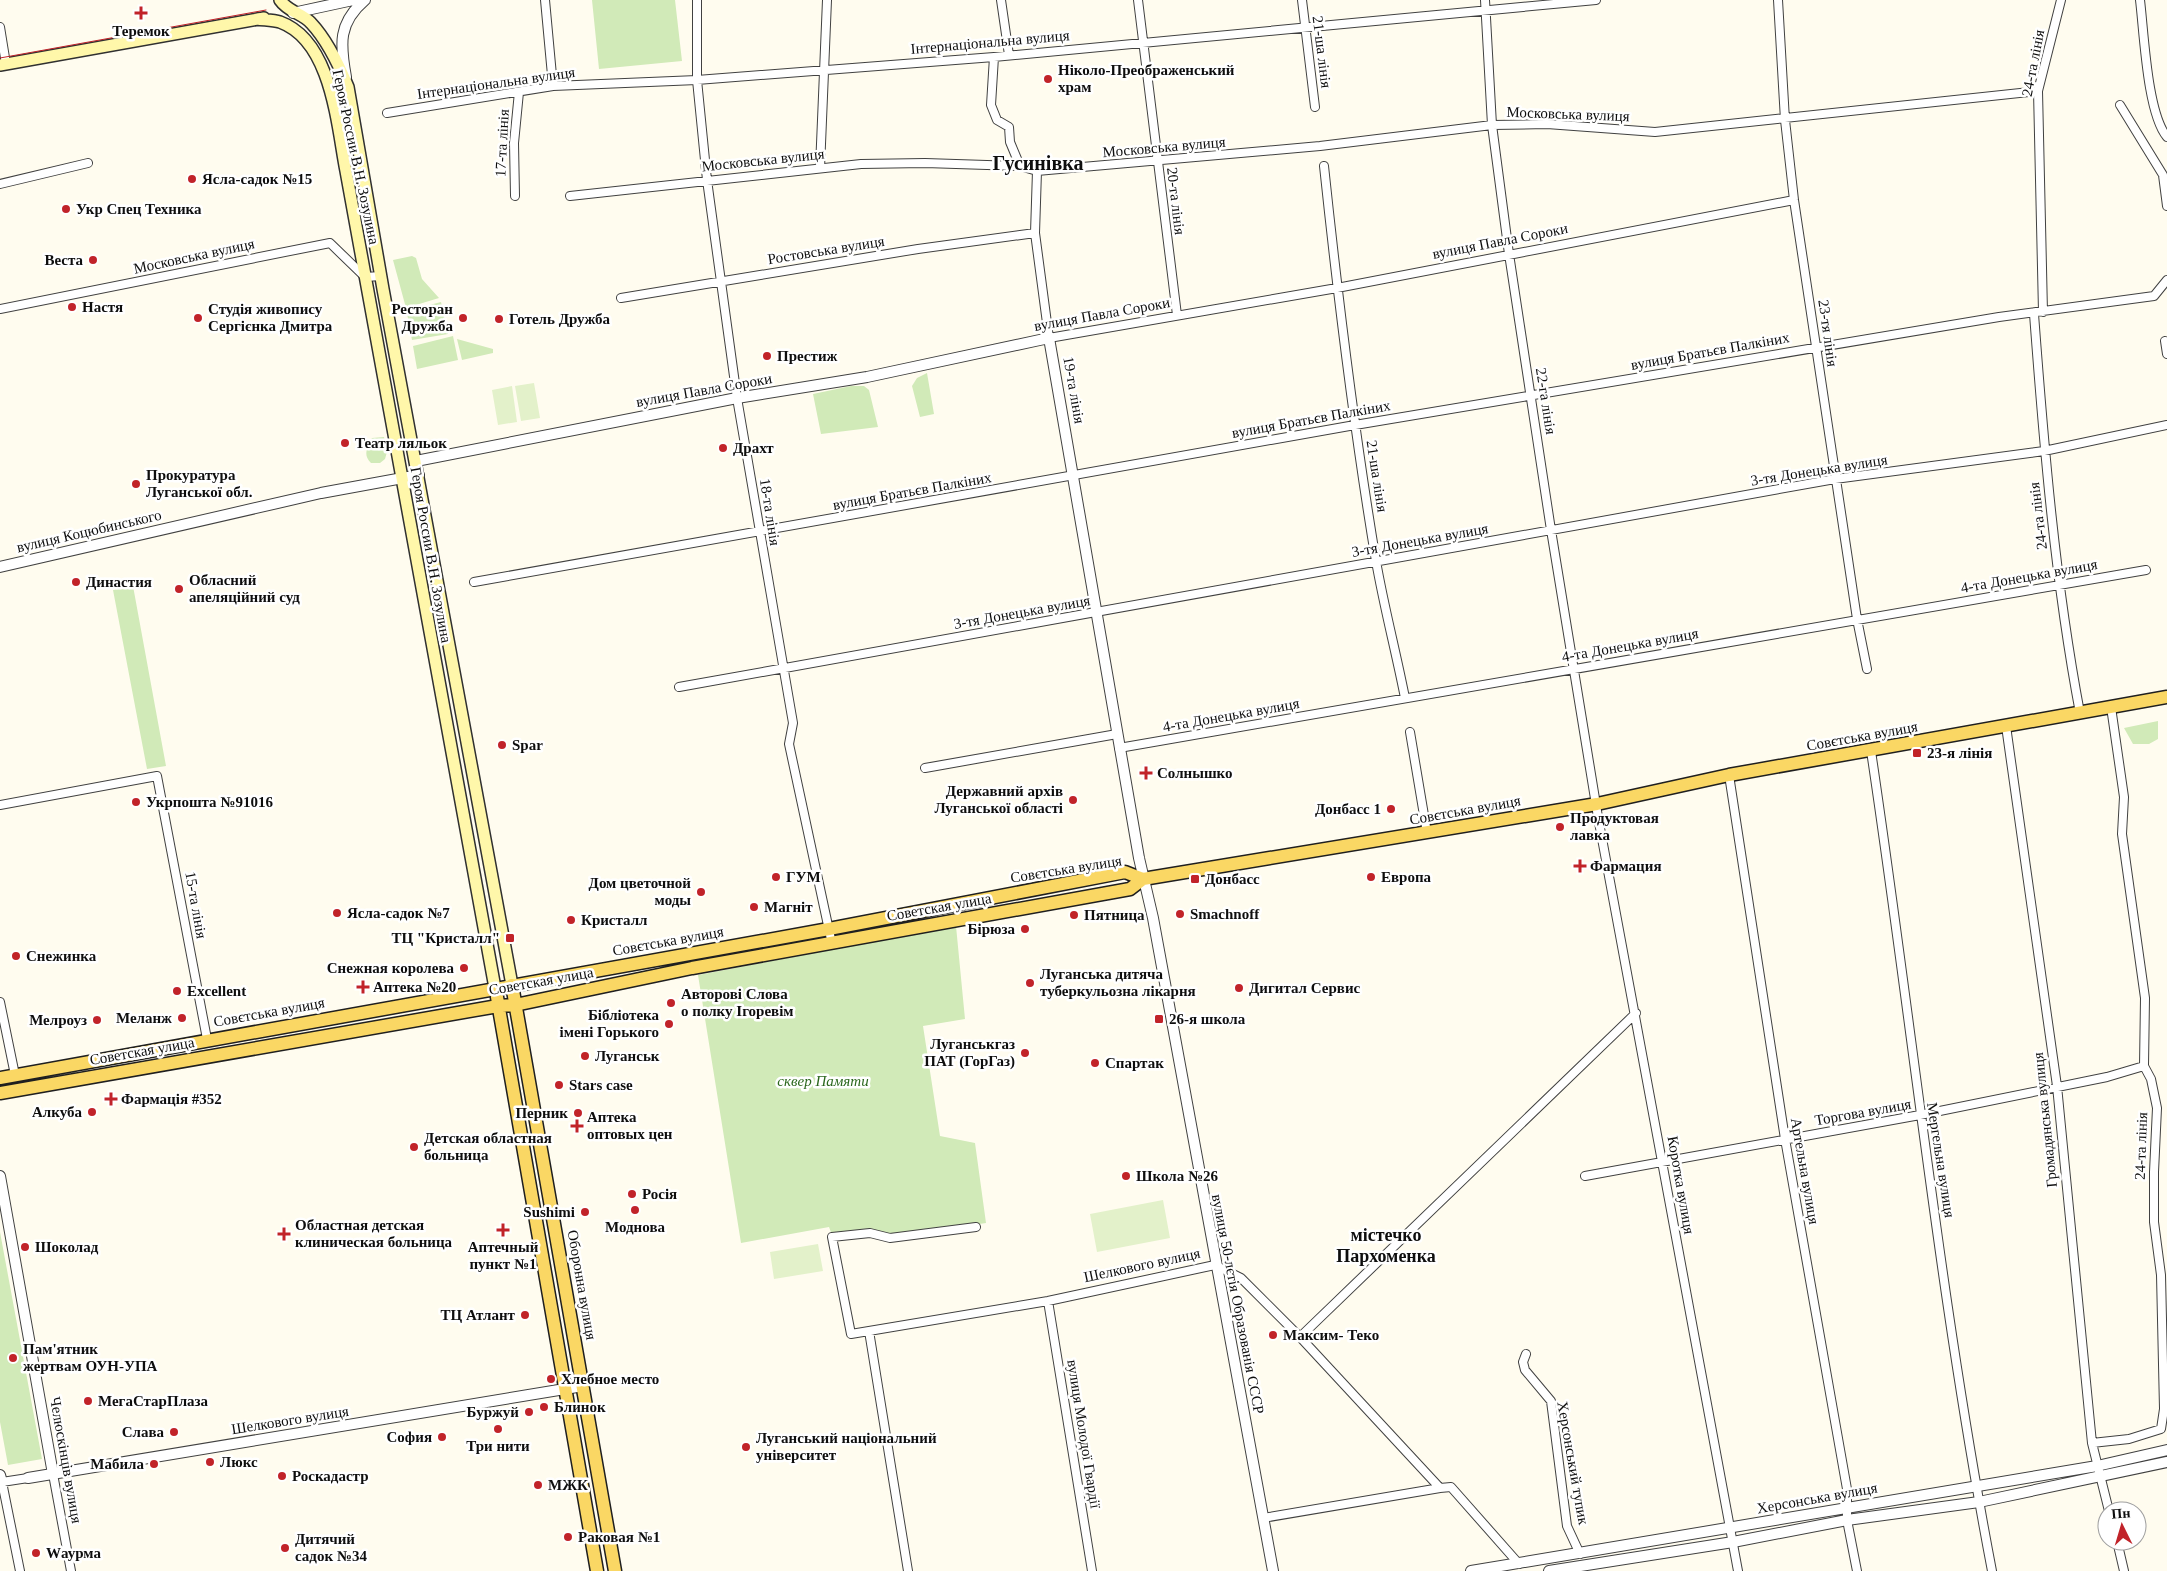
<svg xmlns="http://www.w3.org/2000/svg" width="2167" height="1571" font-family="Georgia,serif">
	<rect width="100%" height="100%" fill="#fffcef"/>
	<path fill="#d1eab8" d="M592,0H675L682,61L599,69Z
		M412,256L416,258L422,279L439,298L406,308L393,260Z
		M441,302L448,334L412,340L407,313L410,310Z
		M453,336L458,360L417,369L413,346Z
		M457,339L493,349V353L462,360Z
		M927,373L934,414L920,417L912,386L917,378Z
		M851,386H864L869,390L878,427L821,434L813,394Z
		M384,437L387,452L385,459L380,463H371C362,454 368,448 372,438Z
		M133,586L166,766L147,769L113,590Z
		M2158,721V739L2149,744H2133L2124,728Z
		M956,926L965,1019L923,1026L940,1136L975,1143L986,1223L912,1234L832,1235L829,1227L741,1243L698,975Z
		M0,1232L42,1459L8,1465L0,1422Z"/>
	<path fill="#e3f1ca" d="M534,383L540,418L521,421L515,386Z
		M512,386L517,422L498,425L492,390Z
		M1163,1200L1170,1238L1097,1252L1090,1214Z
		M818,1244L823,1271L774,1279L770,1252Z"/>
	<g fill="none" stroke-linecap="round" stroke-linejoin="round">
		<g stroke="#414141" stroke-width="10">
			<path id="minor" d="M545,0L553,86
				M697,0V80L707,180L737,398L793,723L789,744L832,944
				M1001,0L1009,55
				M1138,0L1177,315
				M1302,0L1315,107
				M1485,0L1492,125L1509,254L1551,530L1598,817L1738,1571
				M1778,0L1785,120L1794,200L1857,619L1867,669
				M2140,0C2144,32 2147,113 2167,137
				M0,27L6,64
				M994,57L991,105L997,120L1009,127L1010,142L1020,166L1037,171L1035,233L1049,338L1337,288L1794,200
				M2120,105L2163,175L2167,206
				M387,113L553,86L697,80L994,57L1596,0
				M1324,166C1338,298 1354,430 1376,561C1384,607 1396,652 1405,698
				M820,168L827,0
				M1037,171L1320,146L1492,125L1547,124L1655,132L2038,91
				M0,184L88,163
				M515,196L514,143L519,92
				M570,196L861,164L925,163L1020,166
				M621,298L918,249L1035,233
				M0,309L330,243L365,277L381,276
				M2043,312L2038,91L2061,0
				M2034,314C2044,447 2055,581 2080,713
				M2165,341L2167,354
				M474,582L1355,425L1999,317L2154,296L2167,280
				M679,687L1835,479L2044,451L2167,425
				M2006,726L2057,1086L2092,1443L2109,1511
				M1410,732L1427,833
				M1119,748L2146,570
				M1871,751C1912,1024 1940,1300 1992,1571
				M925,768L1117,734
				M1729,775L1785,1139L1847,1489V1520L1857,1571
				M0,805L157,776L207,1039
				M0,1002L15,1075
				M1585,1176L1920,1115L2107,1077L2144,1066
				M976,1227L890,1238L870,1233L832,1237L851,1334L1048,1301L1215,1265L1241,1278L1300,1337L1440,1488L1451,1487L1519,1564
				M1048,1301L1092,1571
				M869,1331L908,1571
				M1300,1337L1636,1013
				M1526,1354L1523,1362L1525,1370L1551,1401L1567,1526L1580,1554
				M2092,1443L2129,1439L2161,1429L2164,1409L2161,1275L2154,1222V1172L2157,1108L2151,1079L2144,1066L2145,998L2122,834L2124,797L2111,707
				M53,1474L71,1571
				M1263,1518L1440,1488
				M2117,1541L2124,1571
				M20,1571L2,1482L28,1478"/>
		</g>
		<g stroke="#414141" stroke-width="12">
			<path id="tertiary" d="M293,13L353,0
				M346,77C340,44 338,23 365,0
				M416,461L737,398L867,377L1049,338L1139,858L1153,918L1273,1571
				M0,567L321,493L419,475
				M0,1176L53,1474
				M0,1475L2,1482
				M28,1478L583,1386
				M1471,1571L2097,1466L2167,1450
				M1549,1571L1733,1542L1847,1520L1979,1502L2167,1462"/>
		</g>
		<g stroke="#303030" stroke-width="14">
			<path id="secondary" d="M280,0C288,12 302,13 311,23C328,41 339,65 348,87L383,289L512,985
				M257,19C264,20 273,20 280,22C332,41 337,125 346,171L495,988
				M0,65L264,18"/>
		</g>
		<g stroke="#1f1f1f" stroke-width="15">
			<path id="primary" d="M512,985L615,1571
				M497,997L597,1571
				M0,1078L829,929L1125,872L1143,879L1597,804L1729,775L2167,697
				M0,1093L498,1006L515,1005L692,968L1130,889L1143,879"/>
		</g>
		<use href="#minor" stroke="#fff" stroke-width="8"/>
		<use href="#tertiary" stroke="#fff" stroke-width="10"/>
		<use href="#secondary" stroke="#fff7aa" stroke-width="11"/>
		<use href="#primary" stroke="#fad764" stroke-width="12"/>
		<path stroke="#c12329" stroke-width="1" d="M0,58L266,10"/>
	</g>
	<g fill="#c12329" stroke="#fff" stroke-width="2">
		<path d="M138.5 5.5h5v5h5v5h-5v5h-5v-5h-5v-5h5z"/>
		<circle cx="1048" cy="79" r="5"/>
		<circle cx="192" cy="179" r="5"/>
		<circle cx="66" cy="209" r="5"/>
		<circle cx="93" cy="260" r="5"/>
		<circle cx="72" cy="307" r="5"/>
		<circle cx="198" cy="318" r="5"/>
		<circle cx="463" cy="318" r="5"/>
		<circle cx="499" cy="319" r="5"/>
		<circle cx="767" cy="356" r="5"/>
		<circle cx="345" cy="443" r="5"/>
		<circle cx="723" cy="448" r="5"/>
		<circle cx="136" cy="484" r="5"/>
		<circle cx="76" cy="582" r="5"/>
		<circle cx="179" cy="589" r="5"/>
		<circle cx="502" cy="745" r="5"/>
		<rect x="1912" y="748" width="10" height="10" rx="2.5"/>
		<path d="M1143.5 765.5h5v5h5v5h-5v5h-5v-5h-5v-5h5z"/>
		<circle cx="1073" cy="800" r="5"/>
		<circle cx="136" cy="802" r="5"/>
		<circle cx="1391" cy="809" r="5"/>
		<circle cx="1560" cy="827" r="5"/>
		<path d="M1577.5 858.5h5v5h5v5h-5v5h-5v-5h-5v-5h5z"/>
		<circle cx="776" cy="877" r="5"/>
		<circle cx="1371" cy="877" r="5"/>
		<rect x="1190" y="874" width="10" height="10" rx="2.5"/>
		<circle cx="701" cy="892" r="5"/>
		<circle cx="754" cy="907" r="5"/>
		<circle cx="337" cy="913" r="5"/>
		<circle cx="1180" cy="914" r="5"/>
		<circle cx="1074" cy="915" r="5"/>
		<circle cx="571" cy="920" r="5"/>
		<circle cx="1025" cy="929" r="5"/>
		<rect x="505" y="933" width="10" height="10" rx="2.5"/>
		<circle cx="16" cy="956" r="5"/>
		<circle cx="464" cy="968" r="5"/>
		<circle cx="1030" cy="983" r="5"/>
		<path d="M360.5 979.5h5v5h5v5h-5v5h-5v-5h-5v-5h5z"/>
		<circle cx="1239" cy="988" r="5"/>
		<circle cx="177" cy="991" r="5"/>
		<circle cx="671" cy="1003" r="5"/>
		<circle cx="182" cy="1018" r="5"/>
		<rect x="1154" y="1014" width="10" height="10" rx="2.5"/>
		<circle cx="97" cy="1020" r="5"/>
		<circle cx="669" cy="1024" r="5"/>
		<circle cx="1025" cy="1053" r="5"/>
		<circle cx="585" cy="1056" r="5"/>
		<circle cx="1095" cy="1063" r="5"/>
		<circle cx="559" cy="1085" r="5"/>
		<path d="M108.5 1091.5h5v5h5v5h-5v5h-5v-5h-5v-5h5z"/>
		<circle cx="92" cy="1112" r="5"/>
		<circle cx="578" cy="1113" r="5"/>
		<path d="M574.5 1118.5h5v5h5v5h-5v5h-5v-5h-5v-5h5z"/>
		<circle cx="414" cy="1147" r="5"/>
		<circle cx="1126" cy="1176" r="5"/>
		<circle cx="632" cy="1194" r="5"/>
		<circle cx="635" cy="1210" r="5"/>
		<circle cx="585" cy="1212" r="5"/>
		<path d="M500.5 1222.5h5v5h5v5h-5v5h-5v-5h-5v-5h5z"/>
		<path d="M281.5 1226.5h5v5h5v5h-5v5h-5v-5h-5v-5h5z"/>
		<circle cx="25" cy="1247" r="5"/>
		<circle cx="525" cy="1315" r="5"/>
		<circle cx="1273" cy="1335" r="5"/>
		<circle cx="13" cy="1358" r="5"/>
		<circle cx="551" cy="1379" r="5"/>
		<circle cx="88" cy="1401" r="5"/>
		<circle cx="544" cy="1407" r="5"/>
		<circle cx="529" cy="1412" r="5"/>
		<circle cx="498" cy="1429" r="5"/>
		<circle cx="174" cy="1432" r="5"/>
		<circle cx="442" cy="1437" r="5"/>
		<circle cx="746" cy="1447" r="5"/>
		<circle cx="210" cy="1462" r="5"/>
		<circle cx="154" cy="1464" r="5"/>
		<circle cx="282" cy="1476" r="5"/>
		<circle cx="538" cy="1485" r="5"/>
		<circle cx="568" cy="1537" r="5"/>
		<circle cx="285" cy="1548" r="5"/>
		<circle cx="36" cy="1553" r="5"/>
	</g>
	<g text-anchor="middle" stroke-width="5" stroke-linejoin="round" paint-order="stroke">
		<g font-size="15" font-weight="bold" fill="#0e0e0e" stroke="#fff" text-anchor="start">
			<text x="141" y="36" text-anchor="middle">Теремок</text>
			<text x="1058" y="75">Ніколо-Преображенський<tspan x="1058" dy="17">храм</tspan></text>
			<text x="202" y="184">Ясла-садок №15</text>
			<text x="76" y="214">Укр Спец Техника</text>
			<text x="83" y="265" text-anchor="end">Веста</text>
			<text x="82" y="312">Настя</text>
			<text x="208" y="314">Студія живопису<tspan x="208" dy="17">Сергієнка Дмитра</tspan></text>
			<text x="453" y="314" text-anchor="end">Ресторан<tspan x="453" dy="17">Дружба</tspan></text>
			<text x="509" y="324">Готель Дружба</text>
			<text x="777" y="361">Престиж</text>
			<text x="355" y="448">Театр ляльок</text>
			<text x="733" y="453">Драхт</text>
			<text x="146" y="480">Прокуратура<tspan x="146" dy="17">Луганської обл.</tspan></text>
			<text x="189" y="585">Обласний<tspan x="189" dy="17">апеляційний суд</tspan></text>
			<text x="86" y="587">Династия</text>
			<text x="512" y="750">Spar</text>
			<text x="1927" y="758">23-я лінія</text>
			<text x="1157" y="778">Солнышко</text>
			<text x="1063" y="796" text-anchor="end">Державний архів<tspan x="1063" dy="17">Луганської області</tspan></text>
			<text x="146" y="807">Укрпошта №91016</text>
			<text x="1381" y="814" text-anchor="end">Донбасс 1</text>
			<text x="1570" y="823">Продуктовая<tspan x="1570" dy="17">лавка</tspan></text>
			<text x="1590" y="871">Фармация</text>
			<text x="786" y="882">ГУМ</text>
			<text x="1381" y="882">Европа</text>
			<text x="1205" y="884">Донбасс</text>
			<text x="691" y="888" text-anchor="end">Дом цветочной<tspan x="691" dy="17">моды</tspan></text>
			<text x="764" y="912">Магніт</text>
			<text x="347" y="918">Ясла-садок №7</text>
			<text x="1190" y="919">Smachnoff</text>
			<text x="1084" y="920">Пятница</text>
			<text x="581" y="925">Кристалл</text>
			<text x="1015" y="934" text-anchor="end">Бірюза</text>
			<text x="500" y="943" text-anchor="end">ТЦ "Кристалл"</text>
			<text x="26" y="961">Снежинка</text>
			<text x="454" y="973" text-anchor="end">Снежная королева</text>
			<text x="1040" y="979">Луганська дитяча<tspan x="1040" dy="17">туберкульозна лікарня</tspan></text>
			<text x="373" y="992">Аптека №20</text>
			<text x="1249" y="993">Дигитал Сервис</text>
			<text x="187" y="996">Excellent</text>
			<text x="681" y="999">Авторові Слова<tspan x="681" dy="17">о полку Ігоревім</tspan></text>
			<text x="659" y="1020" text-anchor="end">Бібліотека<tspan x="659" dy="17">імені Горького</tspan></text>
			<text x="172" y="1023" text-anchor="end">Меланж</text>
			<text x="1169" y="1024">26-я школа</text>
			<text x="87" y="1025" text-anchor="end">Мелроуз</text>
			<text x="1015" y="1049" text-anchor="end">Луганськгаз<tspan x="1015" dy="17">ПАТ (ГорГаз)</tspan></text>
			<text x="595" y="1061">Луганськ</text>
			<text x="1105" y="1068">Спартак</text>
			<text x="569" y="1090">Stars case</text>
			<text x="121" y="1104">Фармація #352</text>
			<text x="82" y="1117" text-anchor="end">Алкуба</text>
			<text x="568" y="1118" text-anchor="end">Перник</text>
			<text x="587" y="1122">Аптека<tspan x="587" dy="17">оптовых цен</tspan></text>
			<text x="424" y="1143">Детская областная<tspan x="424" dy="17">больница</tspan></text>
			<text x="1136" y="1181">Школа №26</text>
			<text x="642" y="1199">Росія</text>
			<text x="575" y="1217" text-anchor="end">Sushimi</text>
			<text x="295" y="1230">Областная детская<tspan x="295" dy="17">клиническая больница</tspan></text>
			<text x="635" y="1232" text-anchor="middle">Моднова</text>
			<text x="35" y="1252">Шоколад</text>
			<text x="503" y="1252" text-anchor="middle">Аптечный<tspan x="503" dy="17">пункт №1</tspan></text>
			<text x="515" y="1320" text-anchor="end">ТЦ Атлант</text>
			<text x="1283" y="1340">Максим- Теко</text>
			<text x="23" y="1354">Пам'ятник<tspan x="23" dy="17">жертвам ОУН-УПА</tspan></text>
			<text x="561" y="1384">Хлебное место</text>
			<text x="98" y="1406">МегаСтарПлаза</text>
			<text x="554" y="1412">Блинок</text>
			<text x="519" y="1417" text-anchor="end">Буржуй</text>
			<text x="164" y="1437" text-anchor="end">Слава</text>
			<text x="432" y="1442" text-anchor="end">София</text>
			<text x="756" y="1443">Луганський національний<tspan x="756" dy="17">університет</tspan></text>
			<text x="498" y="1451" text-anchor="middle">Три нити</text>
			<text x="220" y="1467">Люкс</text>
			<text x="144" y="1469" text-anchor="end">Мабила</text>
			<text x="292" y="1481">Роскадастр</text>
			<text x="548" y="1490">МЖК</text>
			<text x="578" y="1542">Раковая №1</text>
			<text x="295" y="1544">Дитячий<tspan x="295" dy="17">садок №34</tspan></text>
			<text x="46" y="1558">Wаурма</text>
		</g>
		<g font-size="15" fill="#0e0e0e" stroke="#fff">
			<text transform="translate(990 42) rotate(-5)" y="5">Інтернаціональна вулиця</text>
			<text transform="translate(1322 52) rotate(83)" y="5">21-ша лінія</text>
			<text transform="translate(2033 63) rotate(-79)" y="5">24-та лінія</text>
			<text transform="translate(496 83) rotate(-8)" y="5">Інтернаціональна вулиця</text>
			<text transform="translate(1568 114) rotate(2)" y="5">Московська вулиця</text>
			<text transform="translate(502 143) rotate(-87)" y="5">17-та лінія</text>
			<text transform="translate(1164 147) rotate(-5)" y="5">Московська вулиця</text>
			<text transform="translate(356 157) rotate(78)" y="5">Героя России В.Н. Зозулина</text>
			<text transform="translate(763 160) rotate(-6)" y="5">Московська вулиця</text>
			<text transform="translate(1176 201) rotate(83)" y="5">20-та лінія</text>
			<text transform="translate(1500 241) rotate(-11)" y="5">вулиця Павла Сороки</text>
			<text transform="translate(826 250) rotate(-9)" y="5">Ростовська вулиця</text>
			<text transform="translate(194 256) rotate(-12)" y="5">Московська вулиця</text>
			<text transform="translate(1102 314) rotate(-10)" y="5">вулиця Павла Сороки</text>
			<text transform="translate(1828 333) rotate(82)" y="5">23-тя лінія</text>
			<text transform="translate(1710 351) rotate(-10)" y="5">вулиця Братьєв Палкіних</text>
			<text transform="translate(704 390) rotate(-10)" y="5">вулиця Павла Сороки</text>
			<text transform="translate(1074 390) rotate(80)" y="5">19-та лінія</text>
			<text transform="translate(1546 401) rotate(81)" y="5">22-га лінія</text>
			<text transform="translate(1311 419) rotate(-10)" y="5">вулиця Братьєв Палкіних</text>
			<text transform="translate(1819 470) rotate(-9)" y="5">3-тя Донецька вулиця</text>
			<text transform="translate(1377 476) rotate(81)" y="5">21-ша лінія</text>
			<text transform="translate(912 491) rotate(-10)" y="5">вулиця Братьєв Палкіних</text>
			<text transform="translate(770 512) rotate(81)" y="5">18-та лінія</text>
			<text transform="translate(2038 516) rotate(-97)" y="5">24-та лінія</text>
			<text transform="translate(89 531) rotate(-13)" y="5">вулиця Коцюбинського</text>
			<text transform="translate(1420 540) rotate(-10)" y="5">3-тя Донецька вулиця</text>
			<text transform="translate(431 555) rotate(80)" y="5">Героя России В.Н. Зозулина</text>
			<text transform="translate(2029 576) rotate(-10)" y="5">4-та Донецька вулиця</text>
			<text transform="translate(1022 612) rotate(-10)" y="5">3-тя Донецька вулиця</text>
			<text transform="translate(1630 645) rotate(-10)" y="5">4-та Донецька вулиця</text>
			<text transform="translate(1231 715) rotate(-10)" y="5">4-та Донецька вулиця</text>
			<text transform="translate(1862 736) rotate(-10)" y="5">Совєтська вулиця</text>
			<text transform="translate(1465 810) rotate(-10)" y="5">Совєтська вулиця</text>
			<text transform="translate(1066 869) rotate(-9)" y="5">Совєтська вулиця</text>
			<text transform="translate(196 905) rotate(80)" y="5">15-та лінія</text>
			<text transform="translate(939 907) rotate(-10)" y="5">Советская улица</text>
			<text transform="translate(668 941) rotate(-10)" y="5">Совєтська вулиця</text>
			<text transform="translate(541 981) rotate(-10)" y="5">Советская улица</text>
			<text transform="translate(269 1012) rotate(-10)" y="5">Совєтська вулиця</text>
			<text transform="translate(142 1051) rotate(-10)" y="5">Советская улица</text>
			<text transform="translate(1863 1112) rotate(-10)" y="5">Торгова вулиця</text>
			<text transform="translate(2045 1120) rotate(-96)" y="5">Громадянська вулиця</text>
			<text transform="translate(2141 1146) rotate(-88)" y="5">24-та лінія</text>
			<text transform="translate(1941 1160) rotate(81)" y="5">Мергельна вулиця</text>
			<text transform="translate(1805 1171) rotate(80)" y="5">Артельна вулиця</text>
			<text transform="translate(1681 1185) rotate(80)" y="5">Коротка вулиця</text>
			<text transform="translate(1142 1265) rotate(-12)" y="5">Шелкового вулиця</text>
			<text transform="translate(582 1285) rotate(80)" y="5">Оборонна вулиця</text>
			<text transform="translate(1238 1304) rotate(79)" y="5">вулиця 50-лєтія Образованія СССР</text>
			<text transform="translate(290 1420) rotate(-9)" y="5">Шелкового вулиця</text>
			<text transform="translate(1084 1434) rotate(81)" y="5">вулиця Молодої Гвардії</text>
			<text transform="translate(66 1460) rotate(80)" y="5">Челюскінців вулиця</text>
			<text transform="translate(1573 1463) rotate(80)" y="5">Херсонський тупик</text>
			<text transform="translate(1817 1498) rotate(-10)" y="5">Херсонська вулиця</text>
		</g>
		<g font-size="15" font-style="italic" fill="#2b671d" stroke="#fff">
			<text x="823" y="1086">сквер Памяти</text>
		</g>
		<g font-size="18" font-weight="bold" fill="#0e0e0e" stroke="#fff">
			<text x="1386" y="1241">містечко<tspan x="1386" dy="21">Пархоменка</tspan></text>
		</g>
		<g font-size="20" font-weight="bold" fill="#0e0e0e" stroke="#fff">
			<text x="1038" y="170">Гусинівка</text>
		</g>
	</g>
	<g transform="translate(2122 1526) rotate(355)"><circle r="24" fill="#ffffff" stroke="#9f9f9f"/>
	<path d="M0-4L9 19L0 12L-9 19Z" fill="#c12329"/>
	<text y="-8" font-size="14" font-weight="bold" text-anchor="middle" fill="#0e0e0e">Пн</text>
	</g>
</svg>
